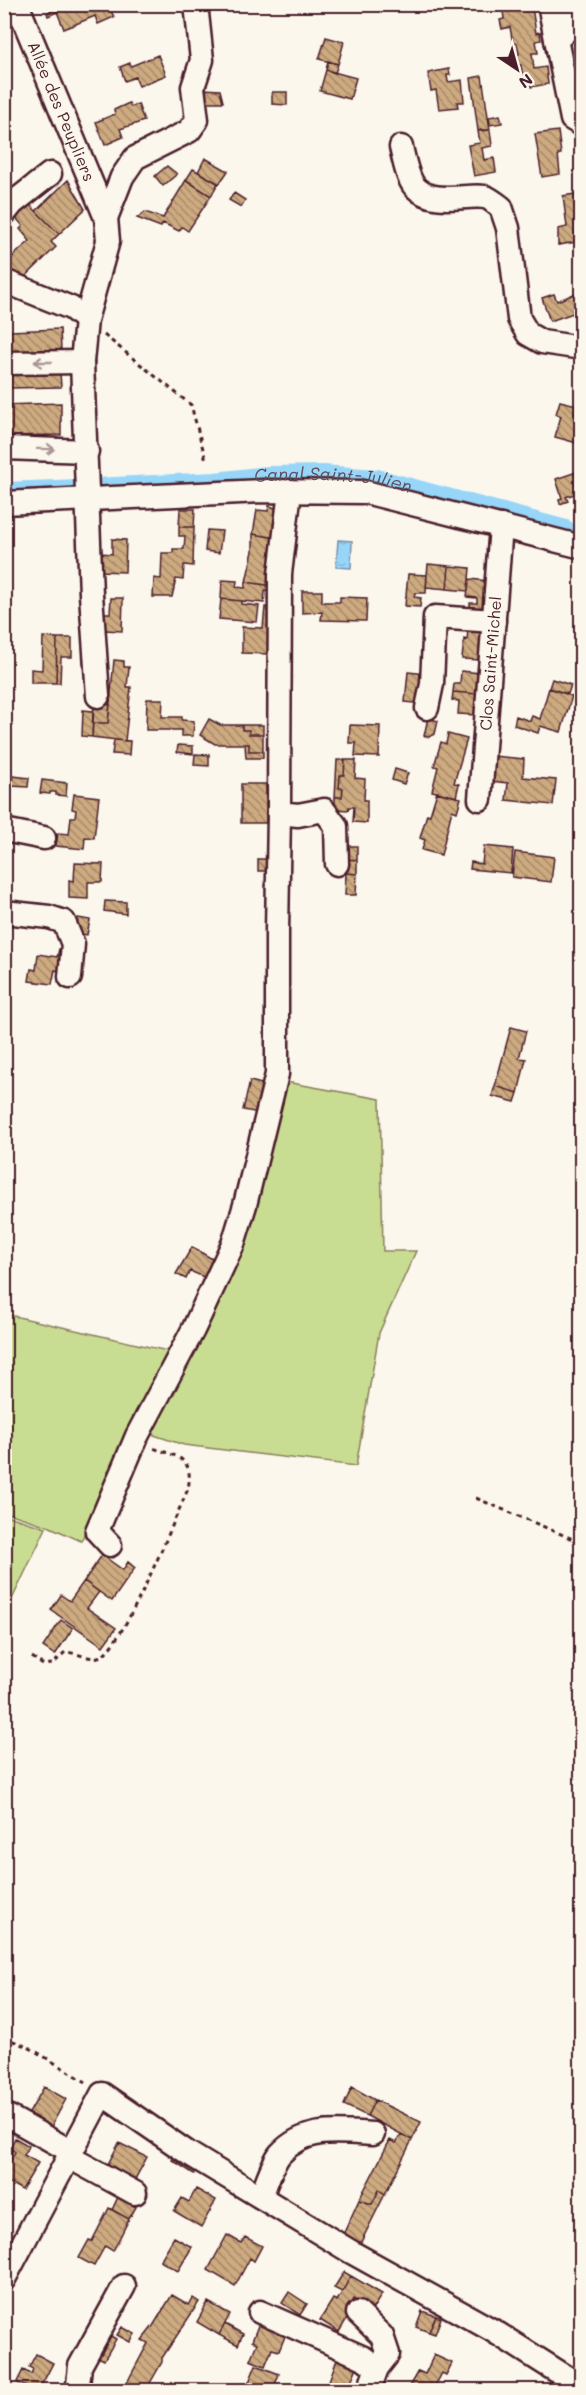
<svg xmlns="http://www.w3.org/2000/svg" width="586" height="2395" font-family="Mali,sans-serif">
	<defs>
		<pattern id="water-ripples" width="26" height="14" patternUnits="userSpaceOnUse" patternTransform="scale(1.5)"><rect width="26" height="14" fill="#97d6f9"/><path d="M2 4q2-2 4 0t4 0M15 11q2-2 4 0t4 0" fill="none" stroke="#84b7d6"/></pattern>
		<pattern id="building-back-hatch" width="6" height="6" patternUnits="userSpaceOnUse" patternTransform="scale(1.5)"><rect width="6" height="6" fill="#cdaa80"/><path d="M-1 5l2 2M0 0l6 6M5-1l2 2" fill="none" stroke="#a88a69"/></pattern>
	</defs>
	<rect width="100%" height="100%" fill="#fbf7ec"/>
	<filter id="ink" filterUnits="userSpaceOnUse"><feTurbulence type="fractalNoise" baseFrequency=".0167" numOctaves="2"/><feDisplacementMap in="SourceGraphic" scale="12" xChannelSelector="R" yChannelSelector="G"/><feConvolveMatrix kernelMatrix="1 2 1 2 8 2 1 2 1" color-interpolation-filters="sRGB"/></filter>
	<g filter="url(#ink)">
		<path fill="#c9dd92" stroke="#8a7e5e" stroke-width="1.5" d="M280,1081L380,1099L383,1251H416L379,1333L356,1466L184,1445L151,1434L244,1235Z
			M5,1314L172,1352L81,1541L48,1526L5,1512Z
			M5,1515L46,1528L5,1614L4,1515Z"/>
		<path fill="url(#water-ripples)" stroke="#788da7" stroke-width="1.5" d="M338,540L352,541L351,568L336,567Z"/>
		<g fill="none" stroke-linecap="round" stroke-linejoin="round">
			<g stroke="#97d6f9" stroke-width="18">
				<path id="s1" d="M94,487L215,481L268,475L323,474L377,478L566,529"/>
				<path d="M4,491L80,488"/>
			</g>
		</g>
		<path fill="url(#building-back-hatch)" stroke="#4a1f2b" stroke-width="1.5" d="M62,4H101L104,12L110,9L114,17L98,24L95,16L64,29L57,12L48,16L47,13Z
			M532,7L536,33L540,32L541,40L536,41L538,53H532L534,69L546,67L548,84L531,87L529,77L523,78L521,65L512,66L510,55L519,54L517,43L513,44L510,27L502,29L500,20L504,19L503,11Z
			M326,37L344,42L338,64L319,59Z
			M158,55L166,75L139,86L135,77L125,81L120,67L130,63L131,66Z
			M328,61L338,64L335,73L326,70Z
			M449,69L450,75H447L448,82L462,80L464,102H457L458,107L439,109L436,90L431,91L428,73Z
			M326,70L356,78L350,99L320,91Z
			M482,76L490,130L478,131L471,78Z
			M203,89L220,90L223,102H205Z
			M272,92H287V105L272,104Z
			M129,103L131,107L138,104L144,121L120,129L123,137L105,145L96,122L115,114L114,110Z
			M500,115L502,123L490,125L489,117Z
			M482,130H490L492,146L482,148L484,160L494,158L496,172L474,176L468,145L480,143L478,131Z
			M558,131L561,154H558L560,174L542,177L535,134Z
			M205,158L228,171L219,184L198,172Z
			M167,166L177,174L163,186L155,176Z
			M193,169L218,183L211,196L186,180Z
			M68,180L85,209L59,234L36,211Z
			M186,180L211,196L188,231L182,227L179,231L163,223L161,227L137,218L145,212L163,218Z
			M234,193L245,200L241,207L229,200Z
			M582,193V241L558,245V229L567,227L563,196Z
			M24,199L59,234L51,242L56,247L20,282L4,273V264L30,241L20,229L23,226L12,213Z
			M582,263V310L550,321L542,298L554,294L557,301L579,292L578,264Z
			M4,327H9V331L60,329L61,350L4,353Z
			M60,373L61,387L8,388V374Z
			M560,401L577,405L575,414L582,416V426L577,443L555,437L561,416L556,414Z
			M61,403V435L4,436V405Z
			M582,470V491L566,497L568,501L560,504L559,499L562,498L556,479Z
			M269,506L279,509L277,538L253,534L257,510L268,511Z
			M180,509H195L194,527H179Z
			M179,527H194L193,566L184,565L183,580L176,579L172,597H153L154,578L161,579L162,553H173V549H184L185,536H179Z
			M207,530L222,531L219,553L205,551Z
			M253,534L277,538L273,586L246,582L253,551Z
			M112,539L126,540L125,572L100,571L101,553L112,554Z
			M428,564L449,566L447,589L426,587Z
			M449,566L470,568L468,591L447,589Z
			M408,574L427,575L426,593H415L414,597L421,598L420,607L405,606Z
			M469,579L488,581L485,613L470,612V603H477V598L467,597Z
			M222,580L237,581L236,587L245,588L246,582L273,586L272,592L265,591L264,603L221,599Z
			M302,591H322V602H340V597L367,598L366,621L321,620L322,612L302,613Z
			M111,598H123L122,631L104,630L99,613H110Z
			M221,599L241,601V604L259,606L257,622L219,619Z
			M265,607L274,608L270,654L242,653V627L263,628Z
			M468,630L483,631L481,660L462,659L464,639L467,640Z
			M43,637L57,638L56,683H31V669L42,670Z
			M57,638H72V657H61L60,683H56Z
			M114,660L124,661V667H129L127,687H131L125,741L92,737L93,723H108Z
			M461,671L480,673L478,694L453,692L454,684H460Z
			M408,672L426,674L423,704L405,702Z
			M552,679L571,685L568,694L549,688Z
			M549,688L572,696L561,732L540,726L538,733L514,725L516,716L530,721L532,716L540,719Z
			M453,692L478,694L476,715L458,714L459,701L452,700Z
			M147,699H163L162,717H182V720L194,721L193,736H181V730H146Z
			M94,703L110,705L108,723H93Z
			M83,710L93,711L92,737L82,736Z
			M428,718L438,721L435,734L429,737L424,736Z
			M209,719L220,725H242V730H249V734H263V751H249V744H215L200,735Z
			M242,725H263V734H249V730H242Z
			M350,725L380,726L379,757L355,756L356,743H349Z
			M448,734L467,739L454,783L459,784L456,797L432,791L438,767L434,766L441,742L446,744Z
			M114,740L130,741L129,755L112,754Z
			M245,744H249V751H263V758H246Z
			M178,745L193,746V754L177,752Z
			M195,754L209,755V766L194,765Z
			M493,756L524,759L523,777L556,780L553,805L506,800L508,783L490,781Z
			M337,760H345L344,775H340L339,788H343L342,797H335Z
			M345,760H356L355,778L365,779L364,800H367V823L353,822L354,807H349L348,810L335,809V797H342L343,788H339L340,775H344Z
			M395,769L408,773L404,784L392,780Z
			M13,776L29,778L28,787L11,786Z
			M42,780L67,783L66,796L56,795V792H50V794L40,793Z
			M241,784H266V823H241Z
			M437,792L461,798L457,812L452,810L441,855L422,850L425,840L420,838L427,814L430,815Z
			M74,794L99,797L94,838L85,837L84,849L56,846L58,833L69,834L71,817H75L76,810L72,809Z
			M346,846H357V860L346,859Z
			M484,846L513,849L511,873L470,869L471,862L482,864Z
			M515,852L554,857L551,882L512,877Z
			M258,859H268V871H258Z
			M346,859L357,860V874L346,873Z
			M75,863L103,864L102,882H88V899L69,898V880L74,881Z
			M346,873L357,874L356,895H345Z
			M105,901L126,902V914L104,911Z
			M78,918L90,920L87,935L76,933Z
			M59,949L67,950L64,972L55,970L52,984L29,981L31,969L36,970L38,954L57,957Z
			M511,1027L526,1031L519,1058L526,1059L518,1093L495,1086Z
			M250,1081L266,1085L259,1113L243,1110Z
			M495,1086L518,1093L515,1102L492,1096Z
			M192,1247L214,1260L206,1278L190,1271L186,1279L176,1274Z
			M102,1555L123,1570L128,1562L135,1568L112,1601L84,1581Z
			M84,1581L99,1592L87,1608L116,1628L103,1646L51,1610L61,1595L70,1601Z
			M61,1620L73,1628L55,1655L43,1647Z
			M44,2087L66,2099L48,2132L25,2120Z
			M352,2087L375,2100L367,2116L344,2105Z
			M375,2100L421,2122L412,2140L367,2116Z
			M401,2134L412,2140L385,2194L379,2190L372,2204L359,2200L390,2140L396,2143Z
			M15,2138L29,2146L24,2155L38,2163L22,2190L4,2180V2171L15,2152L10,2148Z
			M119,2143L147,2157L134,2181L107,2166Z
			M176,2154L198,2168L194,2174L172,2160Z
			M196,2189L216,2200L201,2227L174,2211L182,2198L189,2202Z
			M379,2190L385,2194L360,2244L343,2235L359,2200L372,2204Z
			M118,2197L136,2207L129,2219L112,2210Z
			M109,2208L129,2219L113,2251L105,2246L94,2266L79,2258L89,2240L92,2241Z
			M227,2235L241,2243L245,2237L262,2246L254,2261L250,2258L235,2286L208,2270Z
			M174,2237L192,2247L178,2271L160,2261Z
			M344,2272L351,2276L342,2292L334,2288Z
			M351,2276L382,2294L372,2310L353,2299L348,2308L352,2310L339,2332L320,2320L333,2299L337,2301Z
			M289,2292L307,2304L300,2315L282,2303Z
			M172,2295L189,2305L193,2298L199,2302L162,2358V2362L146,2390H123L148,2343L142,2340L153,2326Z
			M208,2302L230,2314L219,2335L197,2322Z
			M422,2311L436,2316L429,2332L416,2327Z
			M436,2316L441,2318L435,2334L429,2332Z
			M259,2323L286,2334L279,2351L272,2349L265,2366L250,2360L257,2343L252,2341Z
			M225,2324L243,2334L238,2345L219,2335Z
			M122,2327L135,2334L130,2342L117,2335Z
			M109,2335L116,2339L104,2360L96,2356Z
			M36,2354L53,2363L39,2390H27L28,2388L17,2382L23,2370L31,2374L33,2369L29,2367Z
			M434,2355L452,2363L446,2375L442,2373L433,2390H407L418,2371L425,2374Z
			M337,2359L357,2367L348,2390H350H321L322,2387L326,2389Z
			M256,2365L279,2374L273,2390H258L247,2387Z"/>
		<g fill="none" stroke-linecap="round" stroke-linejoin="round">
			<g stroke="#4a1f2b" stroke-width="27">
				<g id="minor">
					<path id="s2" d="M17,4L106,218L108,241L86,320L82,362L91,594L98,696"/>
					<path d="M549,4L572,119L582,125"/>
					<path d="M556,40L567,30L577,4"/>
					<path d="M401,147C404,159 407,178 415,187C433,206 465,194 485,197C490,198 496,204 501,207L508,228L519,319L528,334L542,342L582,348"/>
					<path d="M4,214L13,203L50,174"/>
					<path d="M106,218L122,177L135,158L189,131L197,120L193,87L202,60L196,4"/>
					<path d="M4,281L71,308L86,320"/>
					<path d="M4,363L82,362"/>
					<path d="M4,448L87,451"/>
					<path d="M290,491L280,574L279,813L298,815L324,810L336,826L337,864"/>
					<path d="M4,503L264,491L365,492L582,547"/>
					<path d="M427,708L432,684L435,617L494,621"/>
					<path id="s3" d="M480,799L501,526"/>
					<path d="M4,830L44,838"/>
					<path d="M4,912L49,917L64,922L73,944L70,977"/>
					<path d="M110,1545L97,1531L137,1436L193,1330L233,1244L245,1205L277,1074V932L279,813"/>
					<path d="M4,2114L72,2152"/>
					<path d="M69,2157L135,2193"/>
					<path d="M261,2197C265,2186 273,2162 280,2154C306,2126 339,2132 373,2134"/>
					<path d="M4,2279L102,2094L188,2153L353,2253L492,2330L582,2387"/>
					<path d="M260,2312L364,2358L377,2368"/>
					<path d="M358,2313L382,2336L388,2354L377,2368L369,2390"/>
					<path d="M82,2390L78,2385L80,2366L124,2286"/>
				</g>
			</g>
			<path stroke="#4a1f2b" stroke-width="3" stroke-dasharray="4.5 4.5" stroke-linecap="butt" d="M104,335L191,405L206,460
				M476,1498L582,1543
				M32,1657L43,1665L53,1664L65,1652C76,1652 90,1661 101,1656C126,1641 174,1520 188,1489C194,1457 178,1457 153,1448
				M4,2037L30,2048L86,2082"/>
			<use href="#minor" stroke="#fbf7ec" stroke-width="22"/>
		</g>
		<defs><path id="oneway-shaft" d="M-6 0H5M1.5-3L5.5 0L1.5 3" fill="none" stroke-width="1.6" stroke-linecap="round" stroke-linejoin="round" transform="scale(1.5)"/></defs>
		<g stroke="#ab9695">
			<use href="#oneway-shaft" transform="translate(43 362) rotate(180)"/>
			<use href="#oneway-shaft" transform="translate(46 449) rotate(1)"/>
		</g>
	</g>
	<g text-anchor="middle" stroke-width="4.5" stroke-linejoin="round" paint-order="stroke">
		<g font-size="16" fill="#4a1f2b" stroke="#fbf7ec">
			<text dy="6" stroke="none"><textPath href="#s2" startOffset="116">Allée des Peupliers</textPath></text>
			<text dy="6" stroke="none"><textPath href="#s3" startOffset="136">Clos Saint-Michel</textPath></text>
		</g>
		<g font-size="18" font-style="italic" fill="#5d4d5e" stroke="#fbf7ec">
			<text dy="6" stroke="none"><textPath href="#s1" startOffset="240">Canal Saint-Julien</textPath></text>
		</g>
	</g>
	<rect width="586" height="2395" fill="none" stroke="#fbf7ec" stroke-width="24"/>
	<rect x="12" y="12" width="562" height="2371" fill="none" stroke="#4a1f2b" stroke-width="2" filter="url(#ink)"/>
	<g transform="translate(517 69) rotate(144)" stroke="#fbf7ec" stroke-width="4.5" paint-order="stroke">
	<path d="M0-4.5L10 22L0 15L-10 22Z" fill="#4a1f2b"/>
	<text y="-9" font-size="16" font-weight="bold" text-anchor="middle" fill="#4a1f2b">N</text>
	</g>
</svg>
